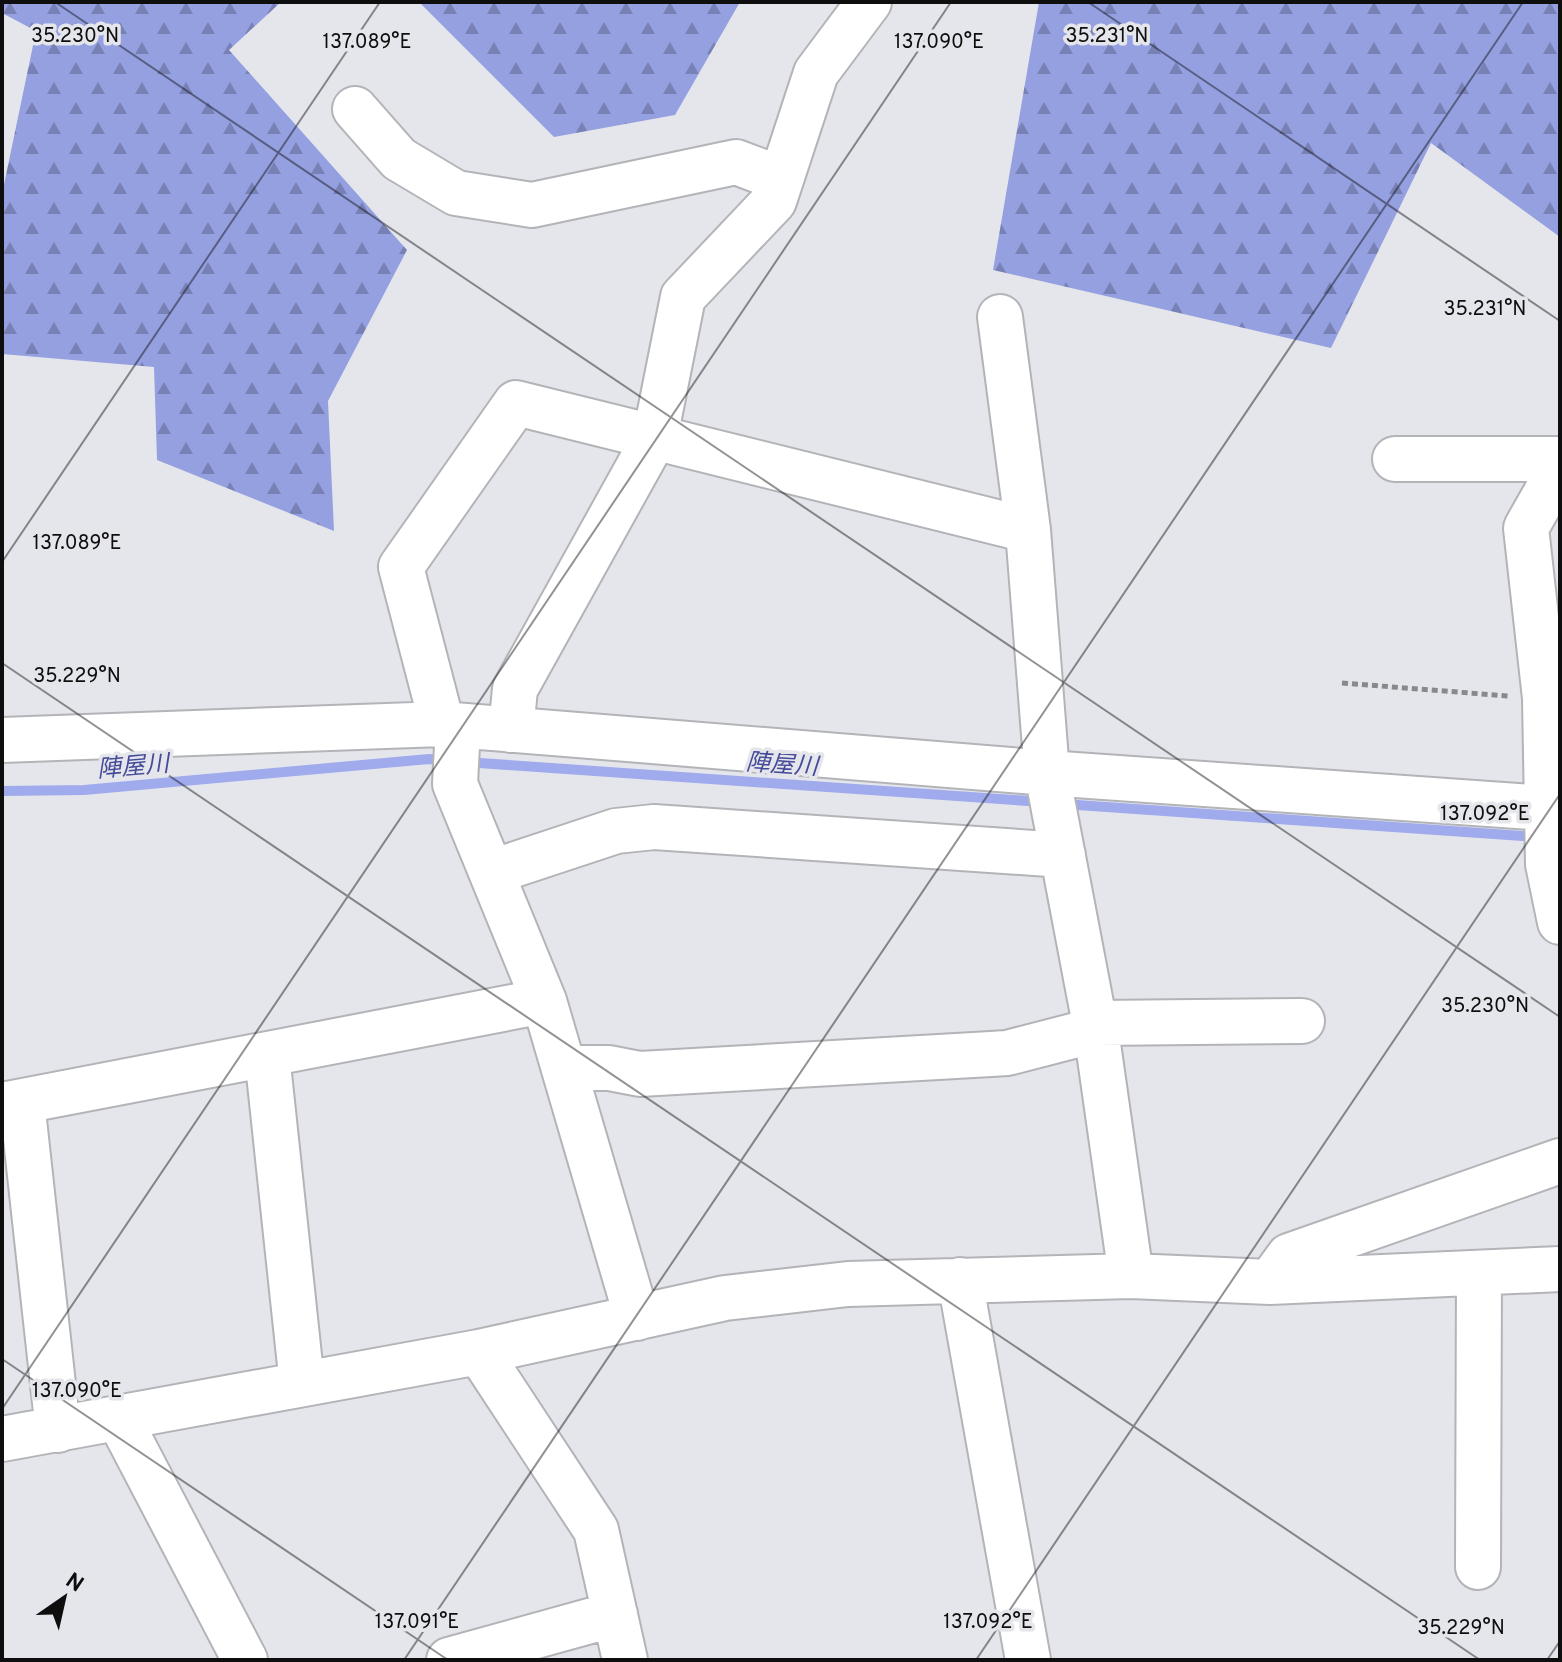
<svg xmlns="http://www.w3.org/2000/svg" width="1562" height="1662" font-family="Overpass,'Noto Sans JP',sans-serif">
	<defs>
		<pattern id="forest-firs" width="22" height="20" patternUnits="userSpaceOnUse" patternTransform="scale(2)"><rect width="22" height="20" fill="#95a0e1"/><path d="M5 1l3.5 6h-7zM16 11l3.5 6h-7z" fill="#7881b5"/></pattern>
	</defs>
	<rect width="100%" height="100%" fill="#e5e6eb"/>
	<path fill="url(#forest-firs)" d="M2,2H281L229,50L407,250L328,401L334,531L157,460L154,367L2,354V194L36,31L2,13Z
		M419,2H740L675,115L554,137Z
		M1039,2H1560V237L1431,143L1331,348L993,270Z"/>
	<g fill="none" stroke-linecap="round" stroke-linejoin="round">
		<path stroke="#a0abed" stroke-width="10" d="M465,762L1043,802
			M2,791L84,790L429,759L445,760
			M1063,804L1538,837"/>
		<g stroke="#b3b4b8" stroke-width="48">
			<path id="minor" d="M355,109L399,159L456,193L532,205L736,162L781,179
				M1000,317L1028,530
				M1395,459H1560
				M1560,468L1526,528L1545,698L1548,864L1560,922
				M442,724L401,567L516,403L1028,530L1047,773L1096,1030L1131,1276
				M458,726L455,784L544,1001L637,1318
				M511,730L515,689L655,437L683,297L774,201L816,73L869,2
				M2,740L442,724L1047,773L1560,809
				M492,872L616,831L654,827L1063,855
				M1095,1023L1302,1021
				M267,1055L302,1384
				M564,1068H609L640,1074L991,1054L1007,1053L1096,1030
				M22,1102L58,1430
				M2,1105L544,1001
				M960,1280L1028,1660
				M1270,1282L1289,1256L1560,1161
				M479,1352L596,1530L625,1660
				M118,1417L245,1660
				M2,1439L479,1352L725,1298L848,1284L1131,1276L1270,1282L1560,1269
				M1478,1567L1479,1273
				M449,1660L615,1614"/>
		</g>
		<path stroke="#89898d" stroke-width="5" stroke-dasharray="6 4" stroke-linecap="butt" d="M1342,683L1508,696"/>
		<use href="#minor" stroke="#fff" stroke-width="44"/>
	</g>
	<path fill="none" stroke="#0e0e0f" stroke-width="2" stroke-opacity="0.45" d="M55,2L1560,1017M1088,2L1560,321M2,562L380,2M2,663L1480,1660M2,1359L448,1660M2,1409L951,2M404,1660L1523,2M976,1660L1560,794M1547,1660L1560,1641"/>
	<g text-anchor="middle" stroke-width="7" stroke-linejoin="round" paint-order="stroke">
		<g font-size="24" font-style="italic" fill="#454b99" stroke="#e5e6eb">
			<text transform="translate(782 764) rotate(4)" y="8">陣屋川</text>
			<text transform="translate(133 766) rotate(-5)" y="8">陣屋川</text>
		</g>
	</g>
	<g font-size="20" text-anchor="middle" fill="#0e0e0f" stroke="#e5e6eb" stroke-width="7" stroke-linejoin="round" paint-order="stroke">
		<text x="75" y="42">35.230°N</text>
		<text x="1107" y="42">35.231°N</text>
		<text x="367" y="48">137.089°E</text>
		<text x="939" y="48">137.090°E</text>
		<text x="1485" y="315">35.231°N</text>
		<text x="77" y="549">137.089°E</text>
		<text x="77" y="682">35.229°N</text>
		<text x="1485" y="820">137.092°E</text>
		<text x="1485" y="1012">35.230°N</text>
		<text x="77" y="1397">137.090°E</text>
		<text x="417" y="1628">137.091°E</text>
		<text x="988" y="1628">137.092°E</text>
		<text x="1461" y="1634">35.229°N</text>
	</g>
	<rect width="1562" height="1662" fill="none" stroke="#0e0e0f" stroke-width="8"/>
	<g transform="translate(64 1598) rotate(34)" stroke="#e5e6eb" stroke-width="6" paint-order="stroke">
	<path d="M0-6L14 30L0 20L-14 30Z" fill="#0e0e0f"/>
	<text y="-12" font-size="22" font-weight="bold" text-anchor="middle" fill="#0e0e0f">N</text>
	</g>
</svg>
